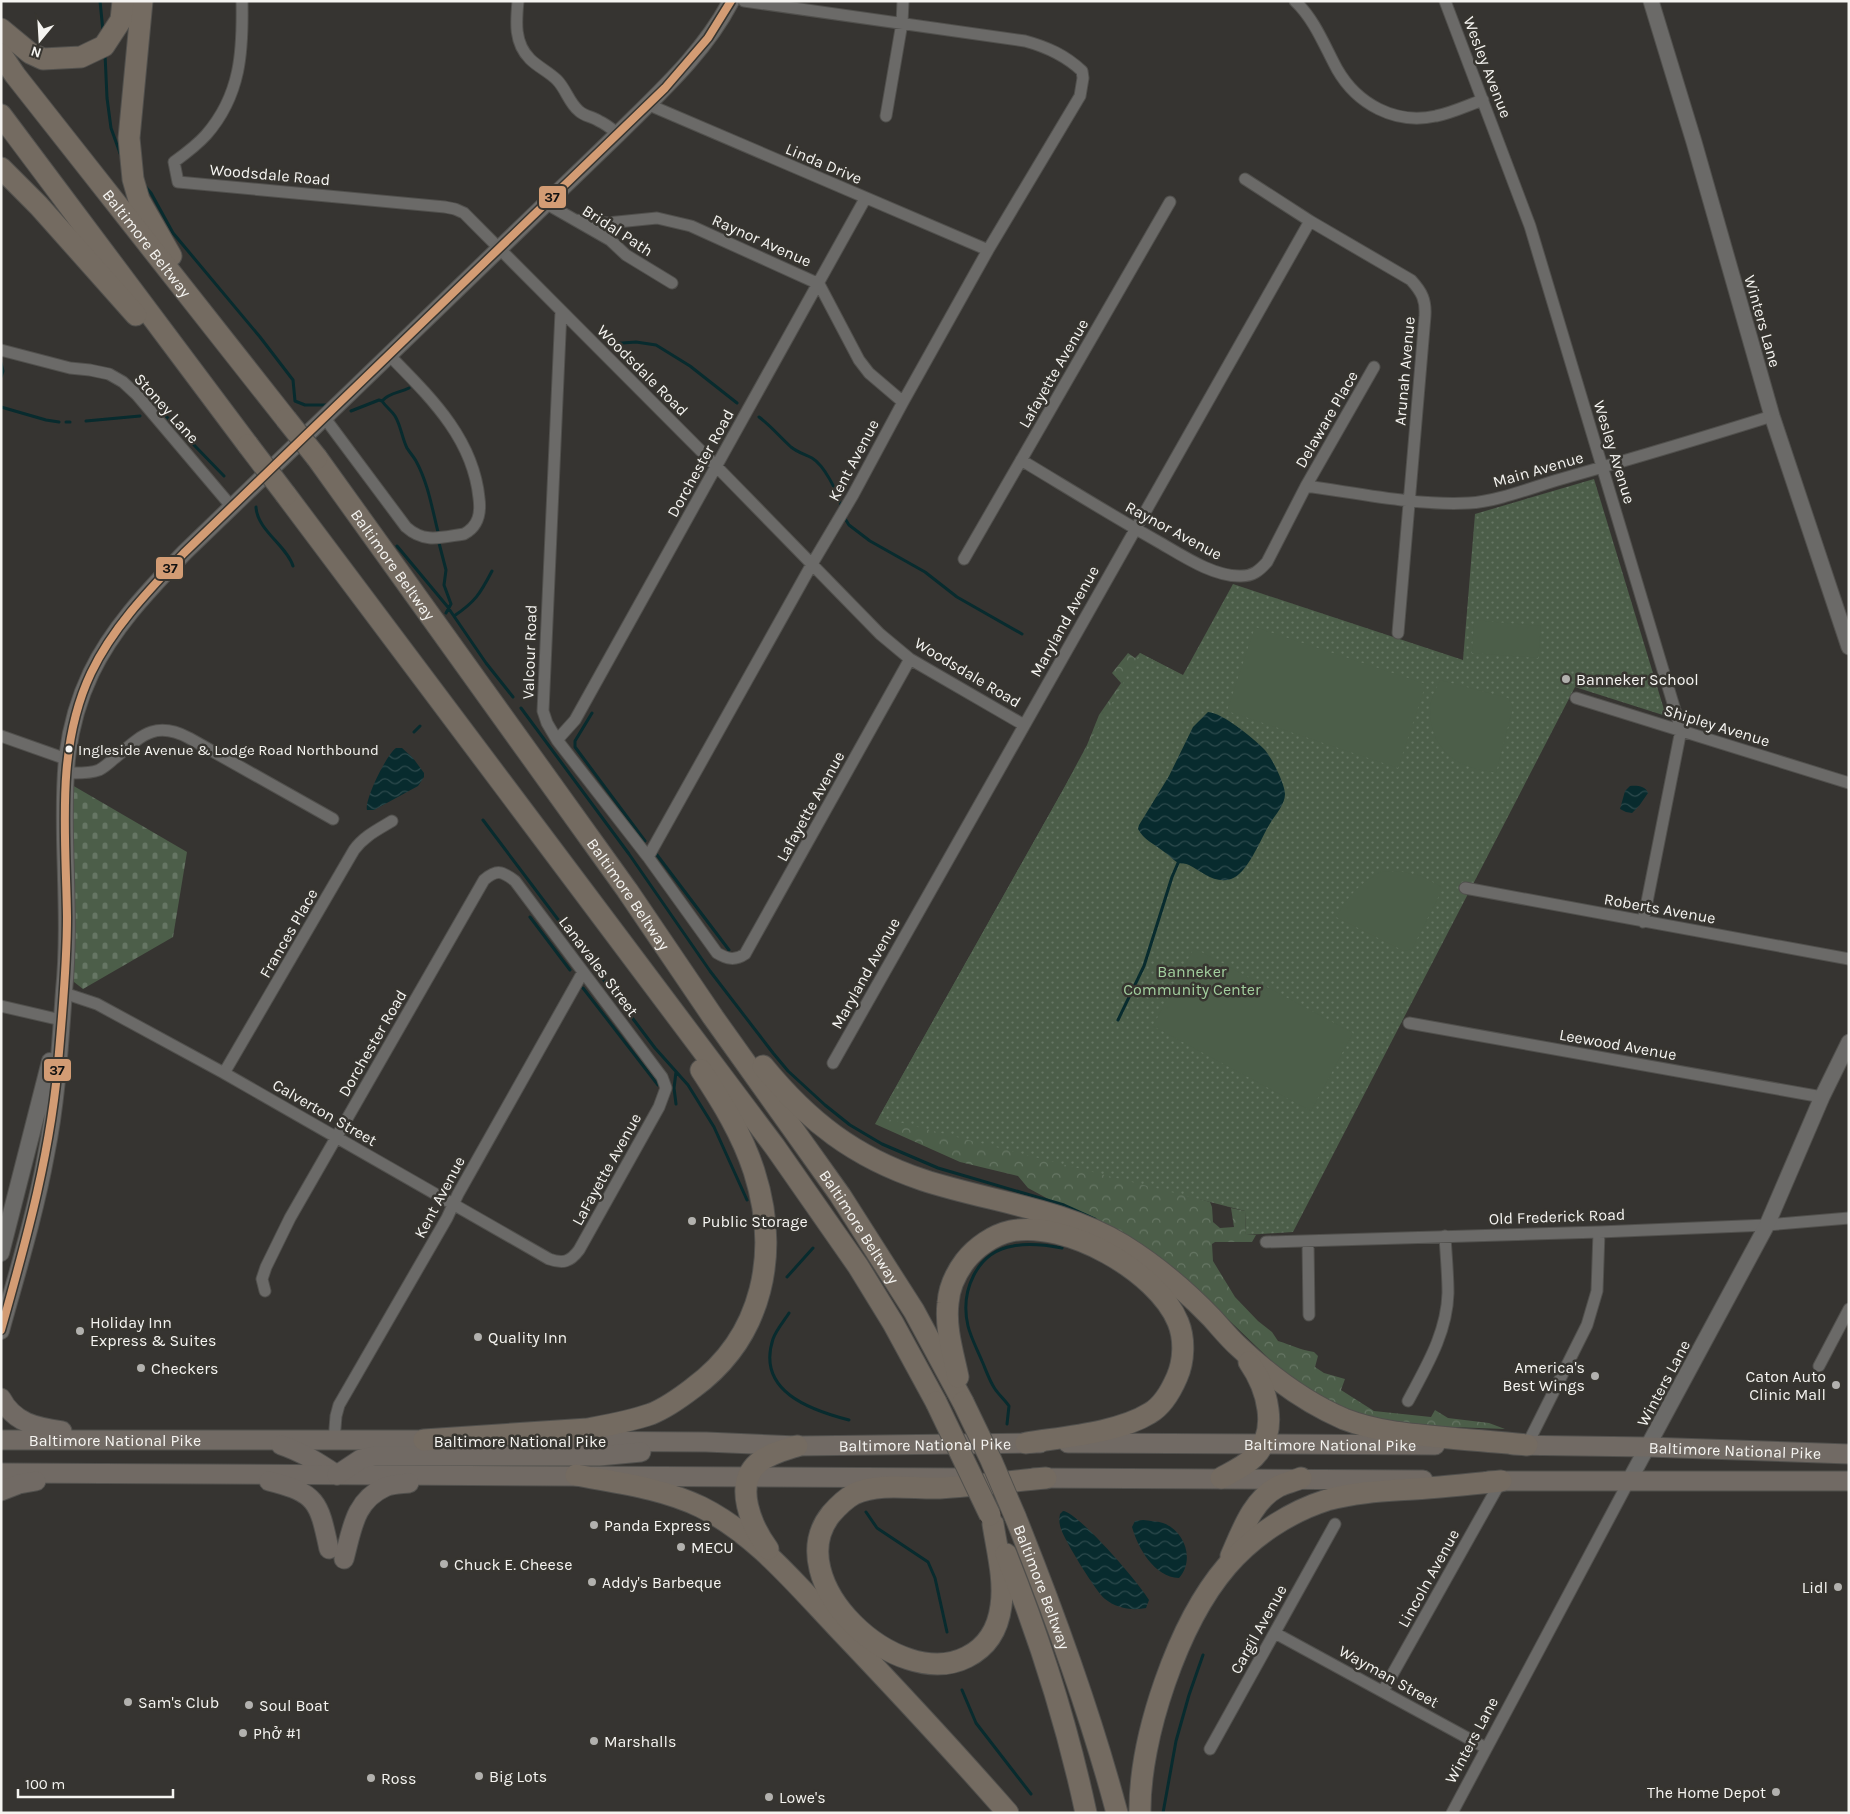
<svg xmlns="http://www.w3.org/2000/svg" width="1850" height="1814" font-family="Karla,sans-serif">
	<defs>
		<pattern id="forest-crowns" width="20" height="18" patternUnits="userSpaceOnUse" patternTransform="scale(1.25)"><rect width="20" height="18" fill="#4c5e49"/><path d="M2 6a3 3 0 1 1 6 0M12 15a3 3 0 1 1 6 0" fill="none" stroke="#667664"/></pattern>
		<pattern id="cemetery-stones" width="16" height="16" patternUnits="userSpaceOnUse" patternTransform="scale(1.25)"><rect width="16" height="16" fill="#4c5e49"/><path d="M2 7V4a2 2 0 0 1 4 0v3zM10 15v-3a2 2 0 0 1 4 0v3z" fill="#667664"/></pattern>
		<pattern id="park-dots" width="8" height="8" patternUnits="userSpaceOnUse" patternTransform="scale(1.25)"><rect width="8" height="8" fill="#4c5e49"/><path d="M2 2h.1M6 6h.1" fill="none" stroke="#667664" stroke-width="1.8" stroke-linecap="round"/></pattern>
		<pattern id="water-waves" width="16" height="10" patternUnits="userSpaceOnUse" patternTransform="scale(1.25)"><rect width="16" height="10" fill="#082b2e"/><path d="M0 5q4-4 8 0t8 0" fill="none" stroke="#2d4a4d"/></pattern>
	</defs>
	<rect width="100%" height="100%" fill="#363431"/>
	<path fill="url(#forest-crowns)" d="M1128,653L1135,658L1140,653L1182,675L1136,1180L1210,1202L1212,1207L1213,1222L1220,1228L1234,1227L1231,1208L1245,1211L1246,1235H1256L1252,1242H1215L1212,1244L1213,1261L1235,1297L1258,1321L1272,1332L1278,1341C1292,1345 1300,1350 1314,1352L1318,1356L1315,1367L1324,1373L1345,1379L1341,1390L1374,1411L1431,1417L1435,1410L1448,1418L1489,1423L1505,1429L1426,1426L1382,1422L1335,1409L1283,1372L1209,1301L1159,1259L1028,1188L1018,1176L960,1162L875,1124L1064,788L1087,745L1099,715L1121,683L1112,673Z"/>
	<path fill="url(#cemetery-stones)" d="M72,785L187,852L173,937L83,989L74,982L73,973Z"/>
	<path fill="url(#park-dots)" d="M1594,479L1666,716L1575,687L1293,1232L1246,1235L1245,1211L879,1117L1140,653L1183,675L1233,584L1463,660L1475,514Z"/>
	<path fill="#4c5e49" d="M1474,620L1541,626L1538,658L1472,653Z
		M1255,627L1426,684L1398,768L1227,711Z
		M1440,680L1508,698L1513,707L1496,773C1485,770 1473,769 1462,764C1438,752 1427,728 1431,702C1433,695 1437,687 1440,680Z
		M1382,871L1403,872L1422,876L1443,888L1412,949L1404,951L1336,917C1349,895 1359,884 1382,871Z
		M1194,948L1353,1033L1311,1111L1153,1026Z"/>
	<path fill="url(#water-waves)" d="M1208,712C1223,713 1253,738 1264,749C1271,756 1285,784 1285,794C1285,806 1273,817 1268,827C1260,841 1247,874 1231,879C1215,884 1202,872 1189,865C1186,863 1181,864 1178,863C1173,860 1168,854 1163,851C1153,843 1144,840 1138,829L1139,825L1169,776L1193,727Z
		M396,748H402L413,758L424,773V777L418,786L374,810H367C364,801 386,755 396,748Z
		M1630,786C1636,785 1646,786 1648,793L1639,806L1632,813L1626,812L1620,809L1625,791Z
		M1063,1511C1078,1512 1140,1584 1149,1600L1146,1608C1132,1611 1116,1608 1105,1599C1096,1592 1065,1541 1061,1529C1059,1523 1059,1519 1060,1514Z
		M1143,1520C1149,1521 1157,1521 1163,1523C1185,1531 1195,1560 1179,1578C1154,1577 1138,1548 1132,1527L1135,1521Z"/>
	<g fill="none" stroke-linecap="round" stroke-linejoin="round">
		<path stroke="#082b2e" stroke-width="3" d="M100,1L103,31
			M105,54L107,98L111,128L121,156
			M144,185L151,193L173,233L260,337L293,380L295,401L305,405H326
			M609,344L636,342L656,345L690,366L737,403
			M1,363L3,371L1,377
			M382,401C386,407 391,410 395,416C401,426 402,438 407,448C410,453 414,457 416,461C428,483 432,508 438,532
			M1,407L46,420L59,422
			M351,411L379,400L382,401C390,392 400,393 409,388
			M164,414L224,476
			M759,417C771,426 780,437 791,447C797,452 804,454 812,458C824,465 837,491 841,505
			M86,421L140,416
			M66,422H70
			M256,507C257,530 287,546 293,566
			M844,517L849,525L870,541L925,572L957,597L1022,634
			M439,543L446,570L444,585L451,604L446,613
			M397,546L447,606L486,663L513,697
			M454,616C475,602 480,594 492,571
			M521,708L629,854L710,971L773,1053L788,1071L825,1105L850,1125L882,1144L938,1168L1064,1205L1095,1219
			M592,713L575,741V747L645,841
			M414,732L420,726
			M483,820L655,1048L688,1085L714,1127L747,1200
			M654,851L729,950
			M530,917L570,970
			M583,988L658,1085
			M1118,1020L1144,966L1172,877L1178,863
			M676,1072L674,1088L676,1104
			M787,1277L813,1248
			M789,1313C784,1321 776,1330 773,1339C756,1391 810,1410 849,1420
			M1007,1424L1009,1406C1005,1400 999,1395 995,1389C989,1380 986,1370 982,1361C977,1349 971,1338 968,1326C960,1292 976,1252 1013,1246C1029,1243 1046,1245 1062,1248
			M866,1512L877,1528L928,1562L935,1578L947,1632
			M962,1690L976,1723L1031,1794
			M1163,1813L1176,1741L1189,1695L1203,1655"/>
		<g stroke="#51504d" stroke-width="13">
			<path id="minor" d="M242,1C243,51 241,95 206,135C197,145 185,154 174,162L178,182L445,207L455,209L464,213L716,466L880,634L910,659L1024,725
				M518,1C516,22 514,43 530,59C538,67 549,72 557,80C566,89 569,103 579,111C584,116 593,117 599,121C606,124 612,129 618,134
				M1295,1C1315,20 1324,45 1337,69C1357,104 1395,125 1436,116C1452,113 1468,105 1483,100
				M1445,1L1530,226L1681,730L1643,922
				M647,104L988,250
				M886,116L902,23L903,1
				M1245,179L1310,221L1411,280C1422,292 1426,300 1425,316L1398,633
				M547,204L610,240L626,255L672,283
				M575,220L607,223L657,218L691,226L819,284L859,360L869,373L903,402
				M561,311L543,711L547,723L557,740L648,857L717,953C727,959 735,961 745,954L910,659
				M1,350L70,368L90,370L109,374L123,382L137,395L231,506
				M324,417L406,527C425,544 442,537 464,534C479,526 481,513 479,498C473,438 430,397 390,356
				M1021,460C1066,487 1111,515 1157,541C1180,554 1213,577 1241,576C1253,576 1259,571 1267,562L1306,486L1374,367
				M1306,486C1357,493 1418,506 1469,503C1496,502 1533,487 1561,479C1631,459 1702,438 1772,416
				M964,559L1170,202
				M1576,698L1849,783
				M1,736L66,759
				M557,740L575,720L865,199
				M65,773C76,773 89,774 99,770C105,767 110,762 115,758C141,736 155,720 189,738L333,819
				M648,857L812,564L853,495L903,402L988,250L1080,96L1083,78L1082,71C1065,55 1047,47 1025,41L744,1
				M1465,888L1849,959
				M64,993L97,1004L224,1073L549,1259C563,1264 570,1262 579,1250L659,1107L666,1088L662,1077L515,881C502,871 497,869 484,880L290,1218L266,1267L262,1279L265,1291
				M1,1006L61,1020
				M1409,1023L1822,1097
				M833,1063L1310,221
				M224,1073L354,850C364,836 379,829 392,821
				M1308,1241L1309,1315
				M1266,1242L1599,1232L1767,1225L1849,1218
				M1819,1366L1849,1309
				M1408,1401C1426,1367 1447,1333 1448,1293C1448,1274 1446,1255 1445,1236
				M334,1441L336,1416L339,1405L447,1218L458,1194L583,972
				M1527,1445L1587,1325L1597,1291L1599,1232
				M1275,1633L1486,1748
				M1383,1691L1501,1481
				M1210,1749L1335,1524
				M1452,1813L1629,1481"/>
		</g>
		<g stroke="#51504d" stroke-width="17">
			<path id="tertiary" d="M1651,1L1694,142L1772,416L1849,647
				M1629,1481L1767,1225L1822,1097L1849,1042"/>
		</g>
		<g stroke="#51504d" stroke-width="18">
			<path id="secondary" d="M1,1253L50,1061
				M1,1331C17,1273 35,1215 46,1155C57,1101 60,1046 64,991C69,941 66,889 65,839C64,778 64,730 91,673C113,627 149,590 184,553L618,134C659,93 704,53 731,1"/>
		</g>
		<g stroke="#51504d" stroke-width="21">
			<g id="primary">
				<path d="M1,1398C14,1423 36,1427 62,1431"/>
				<path id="s1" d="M1,1440H438"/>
				<path id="s2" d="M540,1441L706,1442L797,1446L1040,1443"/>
				<path id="s3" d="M1068,1443L1435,1445"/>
				<path d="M281,1445C302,1452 319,1463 337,1475"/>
				<path id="s4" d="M1513,1445L1648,1447L1849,1454"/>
				<path d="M1,1473L965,1478"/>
				<path d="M337,1475L361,1459L374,1456H599L641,1452"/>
				<path d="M1033,1478L1423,1480"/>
				<path d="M269,1481C318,1493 319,1503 329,1549"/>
				<path d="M1488,1481H1849"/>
				<path d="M1,1491L19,1484L36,1481"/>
				<path d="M344,1559C352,1530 354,1501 385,1487C392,1484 401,1484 409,1483"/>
			</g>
		</g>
		<g stroke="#51504d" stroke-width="23">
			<g id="motorway">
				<path d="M142,1L129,138L133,179L139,200L171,256"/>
				<path d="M1,29L30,53L43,59L81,57L104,46L121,20L123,1"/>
				<path id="s5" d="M1,54L15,75L286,419"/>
				<path d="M1,115L248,445"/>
				<path d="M1,168L39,206L136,315"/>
				<path id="s6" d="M317,458L627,890L713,1017L840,1195L914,1311L963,1402"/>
				<path d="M286,495L775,1147L858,1266L893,1323L936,1402"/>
				<path d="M763,1066C808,1121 854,1157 923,1180C990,1202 1062,1208 1123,1245C1157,1266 1185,1290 1212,1318C1221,1328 1229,1338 1239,1347C1271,1377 1304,1402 1344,1419C1375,1431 1407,1434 1439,1437C1469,1440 1498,1442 1527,1445"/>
				<path d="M958,1377C953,1353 945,1328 948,1303C949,1288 956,1273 965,1261C976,1247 993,1235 1011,1231C1066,1220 1157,1271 1178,1322C1185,1339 1184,1361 1177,1377C1171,1391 1162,1406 1150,1413C1118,1433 1063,1437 1026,1443"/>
				<path d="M424,1440L588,1429C609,1425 631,1421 651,1414C666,1408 680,1398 693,1388C764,1336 780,1252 754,1171C742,1134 722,1102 701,1070"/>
				<path d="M576,1475C618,1483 662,1488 701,1507C755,1534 795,1583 836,1626C895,1688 952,1749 1008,1813"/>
				<path d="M1221,1478C1232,1472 1245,1466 1254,1457C1280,1431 1267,1388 1249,1362"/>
				<path id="s7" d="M1015,1516C1054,1613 1090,1711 1117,1813"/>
				<path d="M993,1524C997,1550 1005,1580 1001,1606C998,1629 987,1647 967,1657C897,1693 778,1580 831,1514C838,1506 845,1499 854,1494C880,1482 913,1489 940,1488C976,1486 1011,1481 1046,1478"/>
				<path d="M768,1549C752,1527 733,1485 758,1463C769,1454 784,1450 797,1446"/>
				<path d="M1006,1554C1040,1639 1067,1724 1086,1813"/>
				<path d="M1231,1556C1242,1531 1253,1499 1279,1486C1286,1483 1294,1481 1301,1478"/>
				<path d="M1140,1813C1139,1738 1178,1623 1227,1566C1253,1536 1289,1512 1327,1500C1356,1492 1384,1491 1414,1489C1443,1487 1472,1484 1501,1481"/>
			</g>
		</g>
		<use href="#minor" stroke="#6b6a68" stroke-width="11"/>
		<use href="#tertiary" stroke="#6b6a68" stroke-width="15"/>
		<use href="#secondary" stroke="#6b6a68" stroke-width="16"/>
		<use href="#primary" stroke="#716a64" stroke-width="19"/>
		<use href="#motorway" stroke="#746b61" stroke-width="21"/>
		<g stroke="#51504d" stroke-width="23" stroke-linecap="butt">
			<path id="motorway-bridge" d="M286,419L317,458
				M248,445L286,495
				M936,1402L990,1515
				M963,1402L991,1460L1015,1516"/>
		</g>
		<use href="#motorway-bridge" stroke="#746b61" stroke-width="21"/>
		<g stroke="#373530" stroke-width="11">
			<path id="bus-1" d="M1,1330C27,1238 52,1148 59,1052C63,1007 67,962 67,917C66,835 55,749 91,673C113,627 149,590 184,553L665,88L708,38L731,1"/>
		</g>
		<use href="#bus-1" stroke="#d39c74" stroke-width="8"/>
	</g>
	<g fill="#b2b1ae" stroke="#373530" stroke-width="2">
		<circle cx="1566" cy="679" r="5"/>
		<circle cx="692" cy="1221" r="5"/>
		<circle cx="80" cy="1331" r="5"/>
		<circle cx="478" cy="1337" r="5"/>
		<circle cx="141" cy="1368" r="5"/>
		<circle cx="1595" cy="1376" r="5"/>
		<circle cx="1836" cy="1385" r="5"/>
		<circle cx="594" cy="1525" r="5"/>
		<circle cx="681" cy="1547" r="5"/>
		<circle cx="444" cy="1564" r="5"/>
		<circle cx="592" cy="1582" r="5"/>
		<circle cx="1838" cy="1587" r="5"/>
		<circle cx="128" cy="1702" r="5"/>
		<circle cx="249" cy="1705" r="5"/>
		<circle cx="243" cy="1733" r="5"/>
		<circle cx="594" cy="1741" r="5"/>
		<circle cx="479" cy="1776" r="5"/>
		<circle cx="371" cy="1778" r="5"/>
		<circle cx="1776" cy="1792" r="5"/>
		<circle cx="769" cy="1797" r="5"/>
	</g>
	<circle fill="#f5f4f1" stroke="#373530" stroke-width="2" cx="69" cy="749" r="4.5"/>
	<g text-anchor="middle" stroke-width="5" stroke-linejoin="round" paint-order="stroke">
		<g font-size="15" fill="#f5f4f1" stroke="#373530" text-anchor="start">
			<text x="78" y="755">Ingleside Avenue &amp; Lodge Road Northbound</text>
		</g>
		<g font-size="16" fill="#f5f4f1" stroke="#373530">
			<text transform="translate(1488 67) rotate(69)" y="6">Wesley Avenue</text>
			<text transform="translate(824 163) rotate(23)" y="6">Linda Drive</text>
			<text transform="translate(270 174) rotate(5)" y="6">Woodsdale Road</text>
			<text transform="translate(618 230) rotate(33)" y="6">Bridal Path</text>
			<text transform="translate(762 240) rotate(24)" y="6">Raynor Avenue</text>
			<text dy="6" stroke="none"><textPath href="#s5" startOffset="239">Baltimore Beltway</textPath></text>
			<text transform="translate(1763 321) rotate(74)" y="6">Winters Lane</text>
			<text transform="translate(643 370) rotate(45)" y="6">Woodsdale Road</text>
			<text transform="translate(1404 371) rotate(-85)" y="6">Arunah Avenue</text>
			<text transform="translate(1053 373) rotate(-60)" y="6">Lafayette Avenue</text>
			<text transform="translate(167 408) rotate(48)" y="6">Stoney Lane</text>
			<text transform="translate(1326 419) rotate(-60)" y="6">Delaware Place</text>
			<text transform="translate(1615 452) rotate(73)" y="6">Wesley Avenue</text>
			<text transform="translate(853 460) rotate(-62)" y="6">Kent Avenue</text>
			<text transform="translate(700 463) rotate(-61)" y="6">Dorchester Road</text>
			<text transform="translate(1538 469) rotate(-16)" y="6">Main Avenue</text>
			<text transform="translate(1174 530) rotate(28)" y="6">Raynor Avenue</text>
			<text dy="6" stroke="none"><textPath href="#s6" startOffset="131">Baltimore Beltway</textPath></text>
			<text transform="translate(1064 621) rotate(-61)" y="6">Maryland Avenue</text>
			<text transform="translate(529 652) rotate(-88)" y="6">Valcour Road</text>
			<text transform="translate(968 672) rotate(31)" y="6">Woodsdale Road</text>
			<text transform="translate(1717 725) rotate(17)" y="6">Shipley Avenue</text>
			<text transform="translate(810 806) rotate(-61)" y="6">Lafayette Avenue</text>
			<text dy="6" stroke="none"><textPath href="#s6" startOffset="536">Baltimore Beltway</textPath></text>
			<text transform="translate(1660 908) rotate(10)" y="6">Roberts Avenue</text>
			<text transform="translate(288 933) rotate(-60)" y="6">Frances Place</text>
			<text transform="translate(599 966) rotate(53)" y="6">Lanavales Street</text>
			<text transform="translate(865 973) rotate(-61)" y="6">Maryland Avenue</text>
			<text transform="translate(372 1043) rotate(-60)" y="6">Dorchester Road</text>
			<text transform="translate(1618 1044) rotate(10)" y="6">Leewood Avenue</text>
			<text transform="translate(325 1112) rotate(30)" y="6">Calverton Street</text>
			<text transform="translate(606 1169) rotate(-61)" y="6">LaFayette Avenue</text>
			<text transform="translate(439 1197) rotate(-62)" y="6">Kent Avenue</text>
			<text transform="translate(1557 1216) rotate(-2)" y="6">Old Frederick Road</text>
			<text dy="6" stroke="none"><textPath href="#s6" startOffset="941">Baltimore Beltway</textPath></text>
			<text transform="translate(1663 1383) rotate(-62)" y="6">Winters Lane</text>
			<text dy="6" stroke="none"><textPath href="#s1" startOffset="114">Baltimore National Pike</textPath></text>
			<text x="520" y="1447">Baltimore National Pike</text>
			<text dy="6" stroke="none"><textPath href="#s2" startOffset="385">Baltimore National Pike</textPath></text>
			<text dy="6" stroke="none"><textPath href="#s3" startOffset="262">Baltimore National Pike</textPath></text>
			<text dy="6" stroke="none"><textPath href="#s4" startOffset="222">Baltimore National Pike</textPath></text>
			<text transform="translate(1428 1578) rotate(-61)" y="6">Lincoln Avenue</text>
			<text dy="6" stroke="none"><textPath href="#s7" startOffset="76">Baltimore Beltway</textPath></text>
			<text transform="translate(1258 1629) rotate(-61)" y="6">Cargil Avenue</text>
			<text transform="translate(1389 1676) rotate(29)" y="6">Wayman Street</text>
			<text transform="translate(1471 1740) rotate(-62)" y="6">Winters Lane</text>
		</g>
		<g font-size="16" fill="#f5f4f1" stroke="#373530" text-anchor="start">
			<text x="1576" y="685">Banneker School</text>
			<text x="702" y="1227">Public Storage</text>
			<text x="90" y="1328">Holiday Inn<tspan x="90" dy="18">Express &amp; Suites</tspan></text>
			<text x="488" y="1343">Quality Inn</text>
			<text x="1585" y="1373" text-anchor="end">America's<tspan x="1585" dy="18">Best Wings</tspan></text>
			<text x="151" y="1374">Checkers</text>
			<text x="1826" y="1382" text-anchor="end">Caton Auto<tspan x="1826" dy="18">Clinic Mall</tspan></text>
			<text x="604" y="1531">Panda Express</text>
			<text x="691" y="1553">MECU</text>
			<text x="454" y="1570">Chuck E. Cheese</text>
			<text x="602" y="1588">Addy's Barbeque</text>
			<text x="1828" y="1593" text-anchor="end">Lidl</text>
			<text x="138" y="1708">Sam's Club</text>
			<text x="259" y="1711">Soul Boat</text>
			<text x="253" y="1739">Phở #1</text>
			<text x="604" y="1747">Marshalls</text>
			<text x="489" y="1782">Big Lots</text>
			<text x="381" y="1784">Ross</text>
			<text x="1766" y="1798" text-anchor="end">The Home Depot</text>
			<text x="779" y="1803">Lowe's</text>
		</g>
		<g font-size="16" fill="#a2cf9e" stroke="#373530">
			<text x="1192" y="977">Banneker<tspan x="1192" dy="18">Community Center</tspan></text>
		</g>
	</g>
	<g stroke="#373530" stroke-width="2">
		<rect x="538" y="185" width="29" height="24" rx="5" fill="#d39c74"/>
		<rect x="155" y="556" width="29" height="24" rx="5" fill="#d39c74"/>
		<rect x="43" y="1058" width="29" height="24" rx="5" fill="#d39c74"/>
	</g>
	<g font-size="14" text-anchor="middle" font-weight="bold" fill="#111">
		<text x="552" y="202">37</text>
		<text x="170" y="573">37</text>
		<text x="57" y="1075">37</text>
	</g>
	<rect width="1850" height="1814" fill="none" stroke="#f5f4f1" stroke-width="5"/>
	<g transform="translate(40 40) rotate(198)" stroke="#373530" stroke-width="4" paint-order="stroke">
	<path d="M0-4L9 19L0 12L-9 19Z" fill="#f5f4f1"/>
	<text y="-8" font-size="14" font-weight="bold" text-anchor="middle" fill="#f5f4f1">N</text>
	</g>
	<path d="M18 1789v8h155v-8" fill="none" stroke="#f5f4f1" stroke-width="2.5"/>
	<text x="25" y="1789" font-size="15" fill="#f5f4f1" stroke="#373530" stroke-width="4" paint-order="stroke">100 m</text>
</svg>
